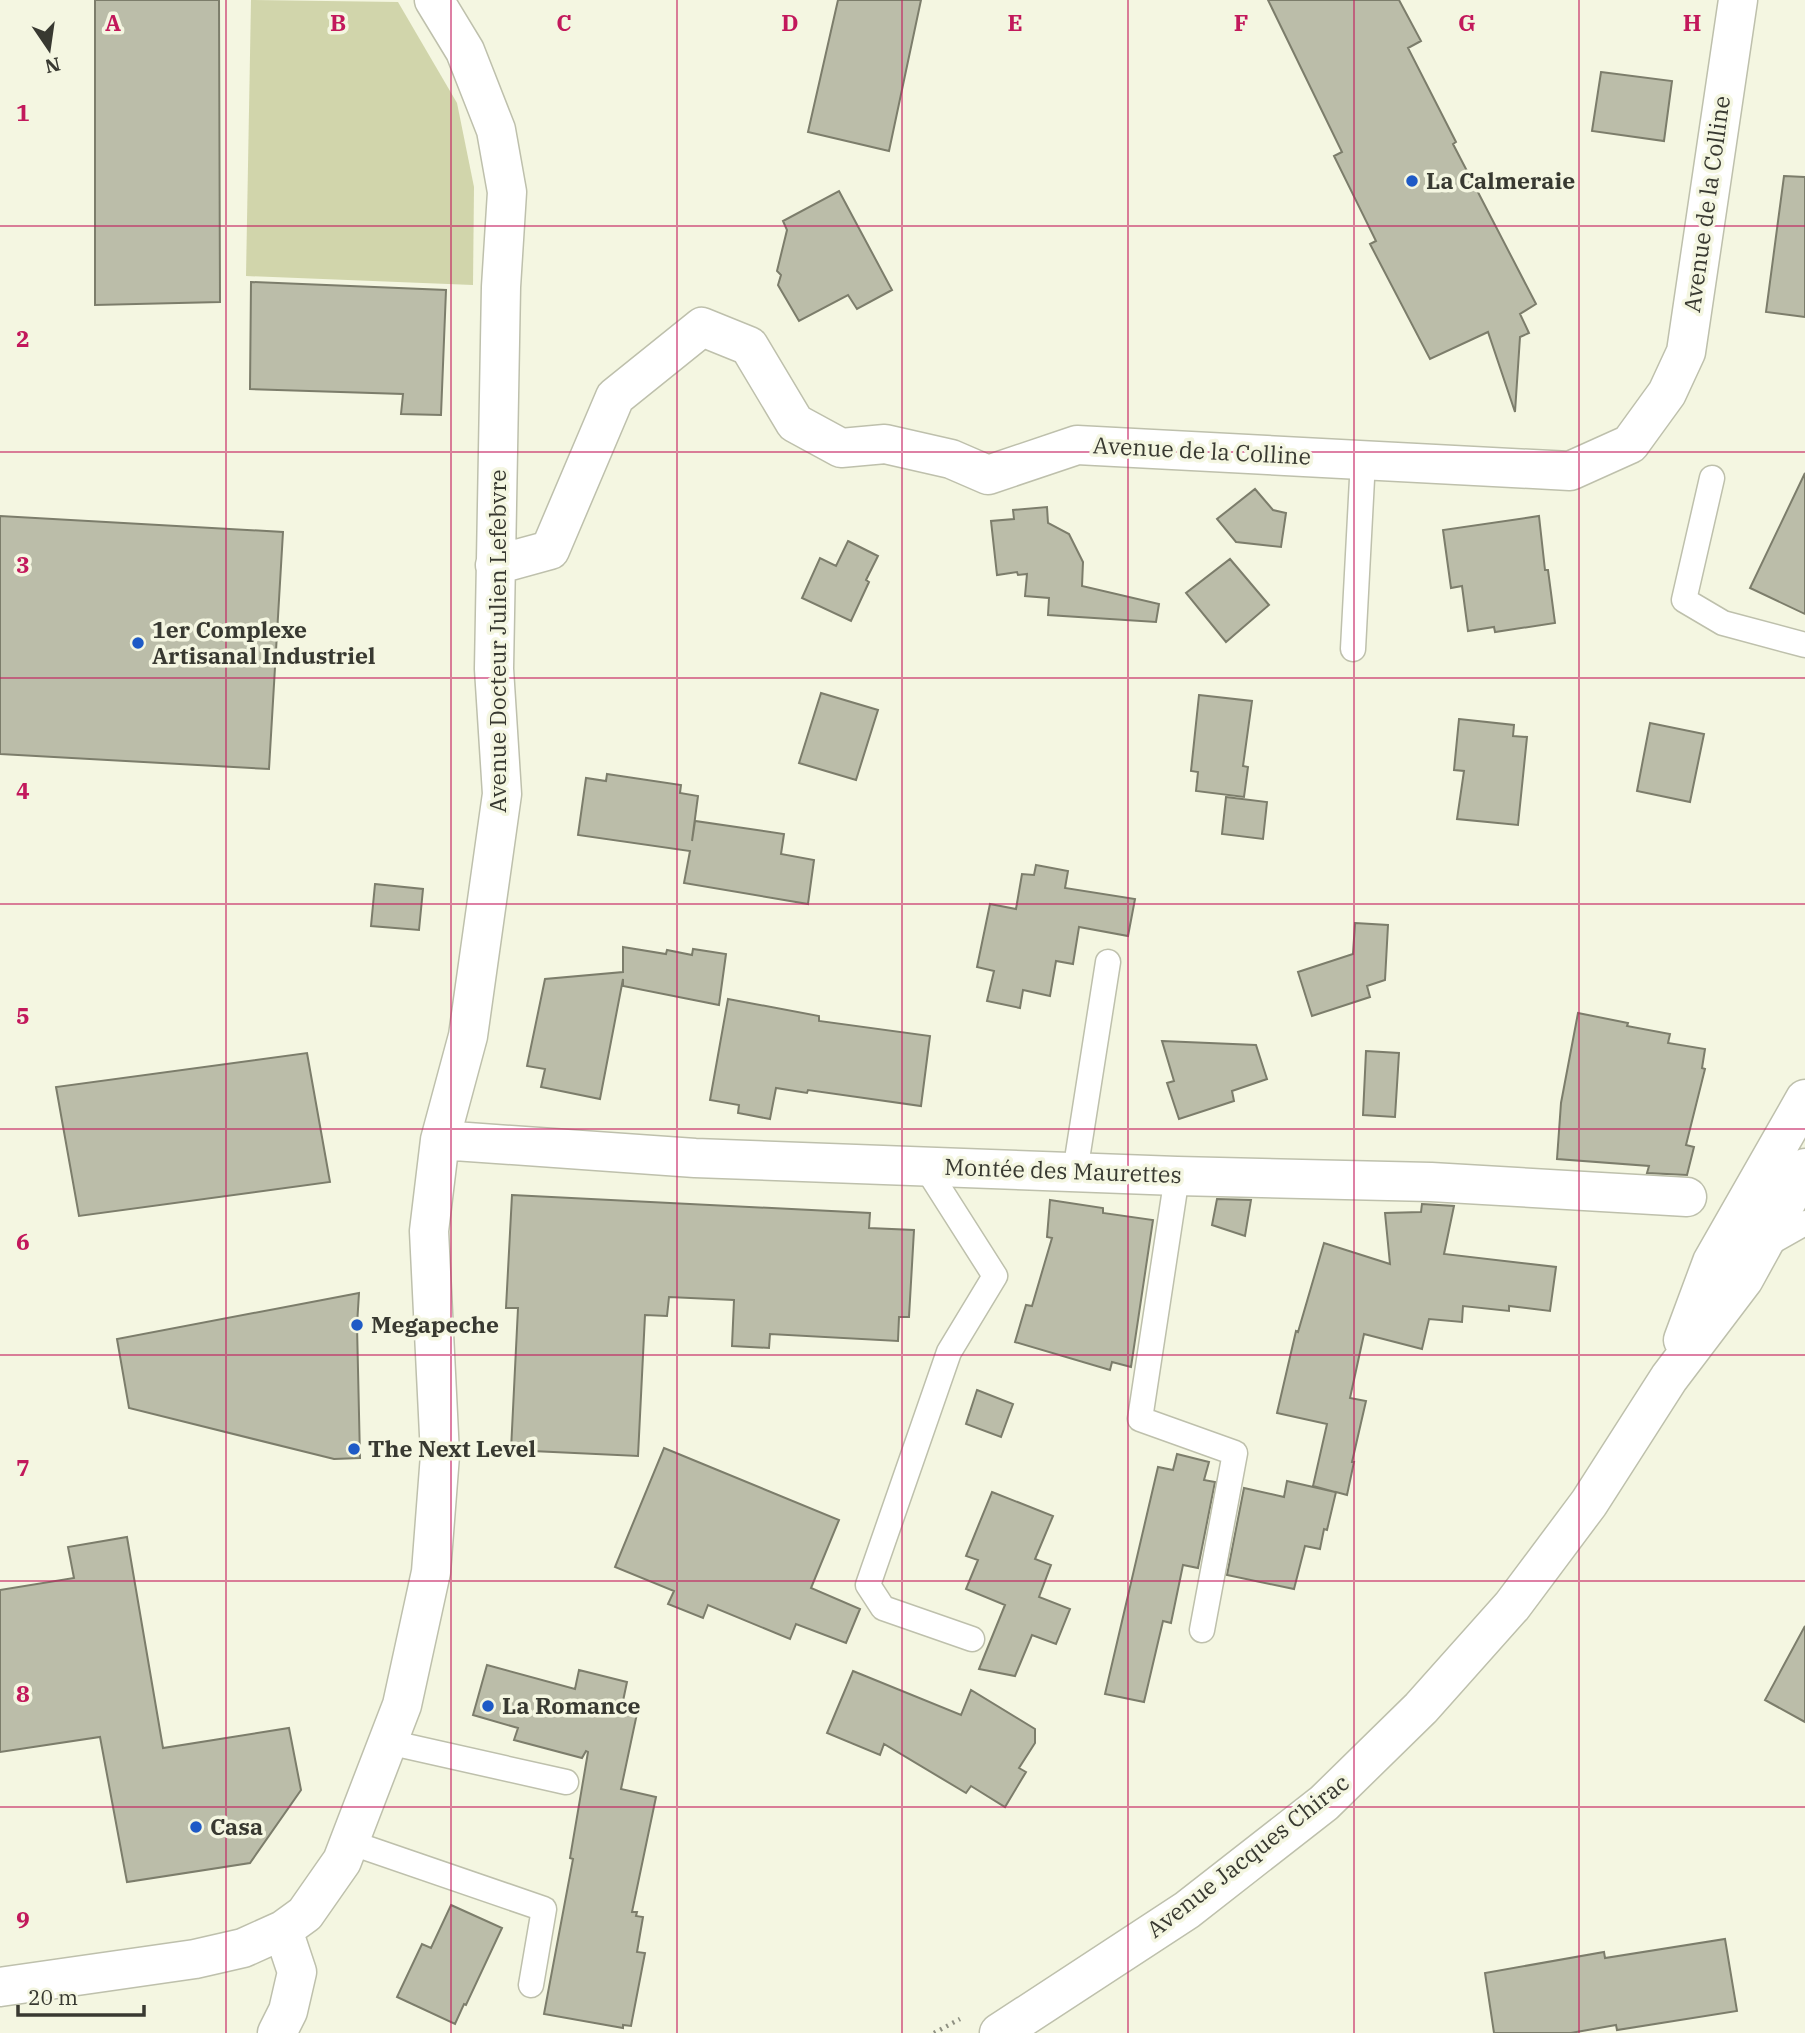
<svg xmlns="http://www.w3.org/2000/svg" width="1805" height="2033" font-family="'IBM Plex Serif',serif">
	<rect width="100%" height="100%" fill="#f4f6e1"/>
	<path fill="#d1d5ab" d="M251,0L398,2L457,103L474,187L473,285L246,276Z"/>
	<path fill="#bbbda9" stroke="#7c7d6b" stroke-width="2" d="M95,0H219L220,302L95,305Z
		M838,0H921L889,151L808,132Z
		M1268,0H1399L1421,41L1408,48L1456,142L1453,144L1536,304L1520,314L1529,333L1520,337L1515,412L1488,332L1430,359L1370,244L1376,241L1334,156L1342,152Z
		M1601,72L1672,81L1664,141L1592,131Z
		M1784,176L1805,177V317L1766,312Z
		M839,191L892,290L857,309L848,295L799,321L778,285L781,275L777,271L787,230L783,221Z
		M251,282L446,290L441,415L401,414L403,394L250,389Z
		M1805,473V614L1750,588Z
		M1255,489L1273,510L1286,513L1281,547L1236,542L1217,519Z
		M1047,507L1048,523L1069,534L1083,562L1082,586L1159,604L1156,622L1048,615L1049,598L1025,596L1027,574L1018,575L1017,572L997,575L991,521L1014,519L1013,510Z
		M0,516L283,532L269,769L0,754Z
		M1539,516L1545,570H1548L1555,623L1495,632L1494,627L1468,631L1462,586L1451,588L1443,530Z
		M848,541L878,556L866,580L869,582L851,621L802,598L820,558L836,566Z
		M1230,559L1269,605L1226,642L1186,593Z
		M821,693L878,710L856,780L799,763Z
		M1199,695L1252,701L1243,766L1248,767L1244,797L1196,791L1198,772L1191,771Z
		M1459,719L1514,725L1513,736L1527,737L1518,825L1457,819L1464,771L1454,770Z
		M1650,723L1704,734L1690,802L1637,791Z
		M607,774L681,785L680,793L698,796L692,841L695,821L784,834L781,854L814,860L808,904L684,883L690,851L578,835L586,778L606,781Z
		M1226,797L1267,802L1263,839L1222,834Z
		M1036,865L1068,871L1065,888L1135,899L1128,936L1079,927L1073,964L1056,961L1050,996L1023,990L1020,1008L987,1001L994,971L977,967L990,904L1016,909L1022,874L1034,875Z
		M375,884L423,889L419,930L371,926Z
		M1355,923L1388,925L1385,980L1367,986L1370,997L1312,1016L1298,972L1353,954Z
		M623,947L666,954L667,950L692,955L693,949L726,954L719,1005L623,986V979L600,1099L541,1087L545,1069L527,1066L545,979L623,972Z
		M728,999L819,1016V1021L930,1036L921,1106L808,1090L807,1093L776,1088L770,1119L738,1113L739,1105L710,1100Z
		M1578,1013L1628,1023L1627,1026L1670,1034L1668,1043L1705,1049L1702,1068L1705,1069L1686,1145L1694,1147L1687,1175L1647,1173L1649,1166L1557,1159L1561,1103Z
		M1162,1041L1256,1045L1267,1079L1232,1091L1234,1101L1179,1119L1167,1083L1174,1081Z
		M1366,1051L1399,1053L1395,1117L1363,1115Z
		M307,1053L330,1182L79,1216L56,1087Z
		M512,1195L870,1213L869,1228L914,1230L909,1317H899L898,1341L770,1334L769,1348L732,1346L734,1300L669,1297L667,1316L645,1315L638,1456L511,1450L518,1308H506Z
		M1217,1199L1251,1200L1245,1236L1212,1225Z
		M1050,1200L1103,1208V1213L1153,1220L1131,1367L1112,1362L1110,1370L1015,1342L1026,1305L1032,1306L1052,1238L1047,1237Z
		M1422,1204L1454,1206L1444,1254L1556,1267L1550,1311L1509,1306V1311L1463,1306L1462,1322L1429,1319L1422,1349L1364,1334L1350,1398L1366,1401L1352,1462H1354L1347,1495L1336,1492L1327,1530L1324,1529L1320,1549L1305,1546L1294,1589L1227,1575L1244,1488L1284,1497L1287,1481L1335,1492L1313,1486L1327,1424L1277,1413L1296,1331L1298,1332L1324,1243L1390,1264L1385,1213L1421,1212Z
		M359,1293L357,1325L360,1458L334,1459L129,1408L117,1339Z
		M977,1390L1013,1404L1001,1437L966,1424Z
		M664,1448L839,1520L811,1588L860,1609L846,1643L796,1624L790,1639L708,1605L703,1618L668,1604L674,1591L615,1567Z
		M1177,1454L1209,1462L1204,1480L1215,1482L1198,1568L1183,1565L1171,1623L1163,1621L1144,1702L1105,1694L1158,1467L1173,1470Z
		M992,1492L1053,1516L1035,1559L1051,1565L1039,1597L1070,1609L1056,1644L1032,1635L1015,1676L979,1669L1005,1605L966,1589L978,1560L966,1556Z
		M127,1537L163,1748L289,1728L301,1790L250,1863L127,1882L100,1737L0,1752V1590L74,1578L68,1547Z
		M1805,1626V1722L1765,1700Z
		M487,1665L575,1689L579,1670L627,1682L623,1701L639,1704L621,1789L656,1797L632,1912H637L636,1916L643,1917L637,1952L645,1953L631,2026L623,2025V2028L544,2014L573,1859L570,1858L588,1752L586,1751L582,1758L514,1740L518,1728L473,1715Z
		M853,1671L961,1715L971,1690L1035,1729V1743L1019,1768L1026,1772L1005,1807L971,1786L966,1793L884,1744L880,1755L827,1733Z
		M451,1905L502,1928L466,2005L464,2004L455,2024L397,1997L422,1944L431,1948Z
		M1725,1939L1737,2011L1617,2030L1616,2025L1571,2033H1494L1485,1973L1604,1952L1605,1958Z"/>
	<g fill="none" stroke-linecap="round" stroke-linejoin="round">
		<g stroke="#bec0ac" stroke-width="27">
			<path id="service" d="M1712,478L1684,600L1723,623L1805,645
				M1353,649L1363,460
				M925,1166L995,1276L949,1352L868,1585L883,1608L972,1639
				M1075,1172L1108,962
				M1177,1176L1140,1419L1235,1453L1202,1630
				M1764,1246L1805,1223
				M388,1742L566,1782
				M349,1842L544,1909L531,1985"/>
		</g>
		<g stroke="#bec0ac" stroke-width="41">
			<path id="minor" d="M495,565L550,550L615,397L702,327L749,346L795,423L841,448L885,444L951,459L988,475L1077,445L1570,471L1630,444L1667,393L1686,352L1738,0
				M440,1140L695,1158L1177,1176L1431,1182L1687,1197
				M0,1987L195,1959L243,1948L283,1930L305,1914L342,1861L402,1705L431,1572L440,1455L429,1231L440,1140L468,1036L502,794L494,669L501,287L507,192L496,130L465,51L434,0
				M277,2033L288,2011L297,1972L283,1930"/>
		</g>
		<g stroke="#bec0ac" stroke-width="41">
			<path id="secondary" d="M1683,1340L1712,1262L1805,1099
				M999,2033L1187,1910L1324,1803L1421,1708L1512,1606L1589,1503L1669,1378L1744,1279L1805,1168"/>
		</g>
		<path stroke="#8e9082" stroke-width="4.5" stroke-dasharray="2 5" stroke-linecap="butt" d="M934,2033L960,2019"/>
		<use href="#service" stroke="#fff" stroke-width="24"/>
		<use href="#minor" stroke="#fff" stroke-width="38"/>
		<use href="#secondary" stroke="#fff" stroke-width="38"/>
	</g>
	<path fill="none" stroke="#c2185b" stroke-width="2" stroke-opacity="0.55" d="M226,0V2033M451,0V2033M677,0V2033M902,0V2033M1128,0V2033M1354,0V2033M1579,0V2033M0,226H1805M0,452H1805M0,678H1805M0,904H1805M0,1129H1805M0,1355H1805M0,1581H1805M0,1807H1805"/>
	<g fill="#1e5ac6" stroke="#f4f6e1" stroke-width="2.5">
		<circle cx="1412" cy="181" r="7"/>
		<circle cx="138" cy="643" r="7"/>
		<circle cx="357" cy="1325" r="7"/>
		<circle cx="354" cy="1449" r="7"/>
		<circle cx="488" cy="1706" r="7"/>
		<circle cx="196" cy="1827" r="7"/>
	</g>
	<g text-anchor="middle" stroke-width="7" stroke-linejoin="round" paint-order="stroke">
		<g font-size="23" font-weight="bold" fill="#383931" stroke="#f4f6e1" text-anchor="start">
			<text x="1426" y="189">La Calmeraie</text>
			<text x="152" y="638">1er Complexe<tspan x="152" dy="26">Artisanal Industriel</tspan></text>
			<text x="371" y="1333">Megapeche</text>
			<text x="368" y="1457">The Next Level</text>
			<text x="502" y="1714">La Romance</text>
			<text x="210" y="1835">Casa</text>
		</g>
		<g font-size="23" fill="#383931" stroke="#f4f6e1">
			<text transform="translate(1707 204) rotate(-82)" y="8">Avenue de la Colline</text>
			<text transform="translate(1202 451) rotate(3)" y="8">Avenue de la Colline</text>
			<text transform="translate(498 641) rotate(-90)" y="8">Avenue Docteur Julien Lefebvre</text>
			<text transform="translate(1063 1171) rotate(2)" y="8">Montée des Maurettes</text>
			<text transform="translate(1248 1856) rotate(-38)" y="8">Avenue Jacques Chirac</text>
		</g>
	</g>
	<g font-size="23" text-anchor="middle" font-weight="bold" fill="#c2185b" stroke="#f4f6e1" stroke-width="7" stroke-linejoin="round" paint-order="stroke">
		<text x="113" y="31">A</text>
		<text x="338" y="31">B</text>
		<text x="564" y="31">C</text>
		<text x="790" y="31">D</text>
		<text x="1015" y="31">E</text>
		<text x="1241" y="31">F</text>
		<text x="1467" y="31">G</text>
		<text x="1692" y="31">H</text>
		<text x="23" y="121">1</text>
		<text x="23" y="347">2</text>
		<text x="23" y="573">3</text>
		<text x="23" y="799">4</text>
		<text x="23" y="1024">5</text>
		<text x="23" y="1250">6</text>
		<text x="23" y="1476">7</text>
		<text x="23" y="1702">8</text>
		<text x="23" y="1928">9</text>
	</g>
	<g transform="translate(49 49) rotate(167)" stroke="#f4f6e1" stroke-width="5" paint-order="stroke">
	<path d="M0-5L12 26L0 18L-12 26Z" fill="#383931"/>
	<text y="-10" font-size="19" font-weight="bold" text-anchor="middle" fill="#383931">N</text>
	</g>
	<path d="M18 2005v10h126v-10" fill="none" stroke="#383931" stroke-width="3.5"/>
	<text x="28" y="2005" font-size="21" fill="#383931" stroke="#f4f6e1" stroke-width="5" paint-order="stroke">20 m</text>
</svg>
